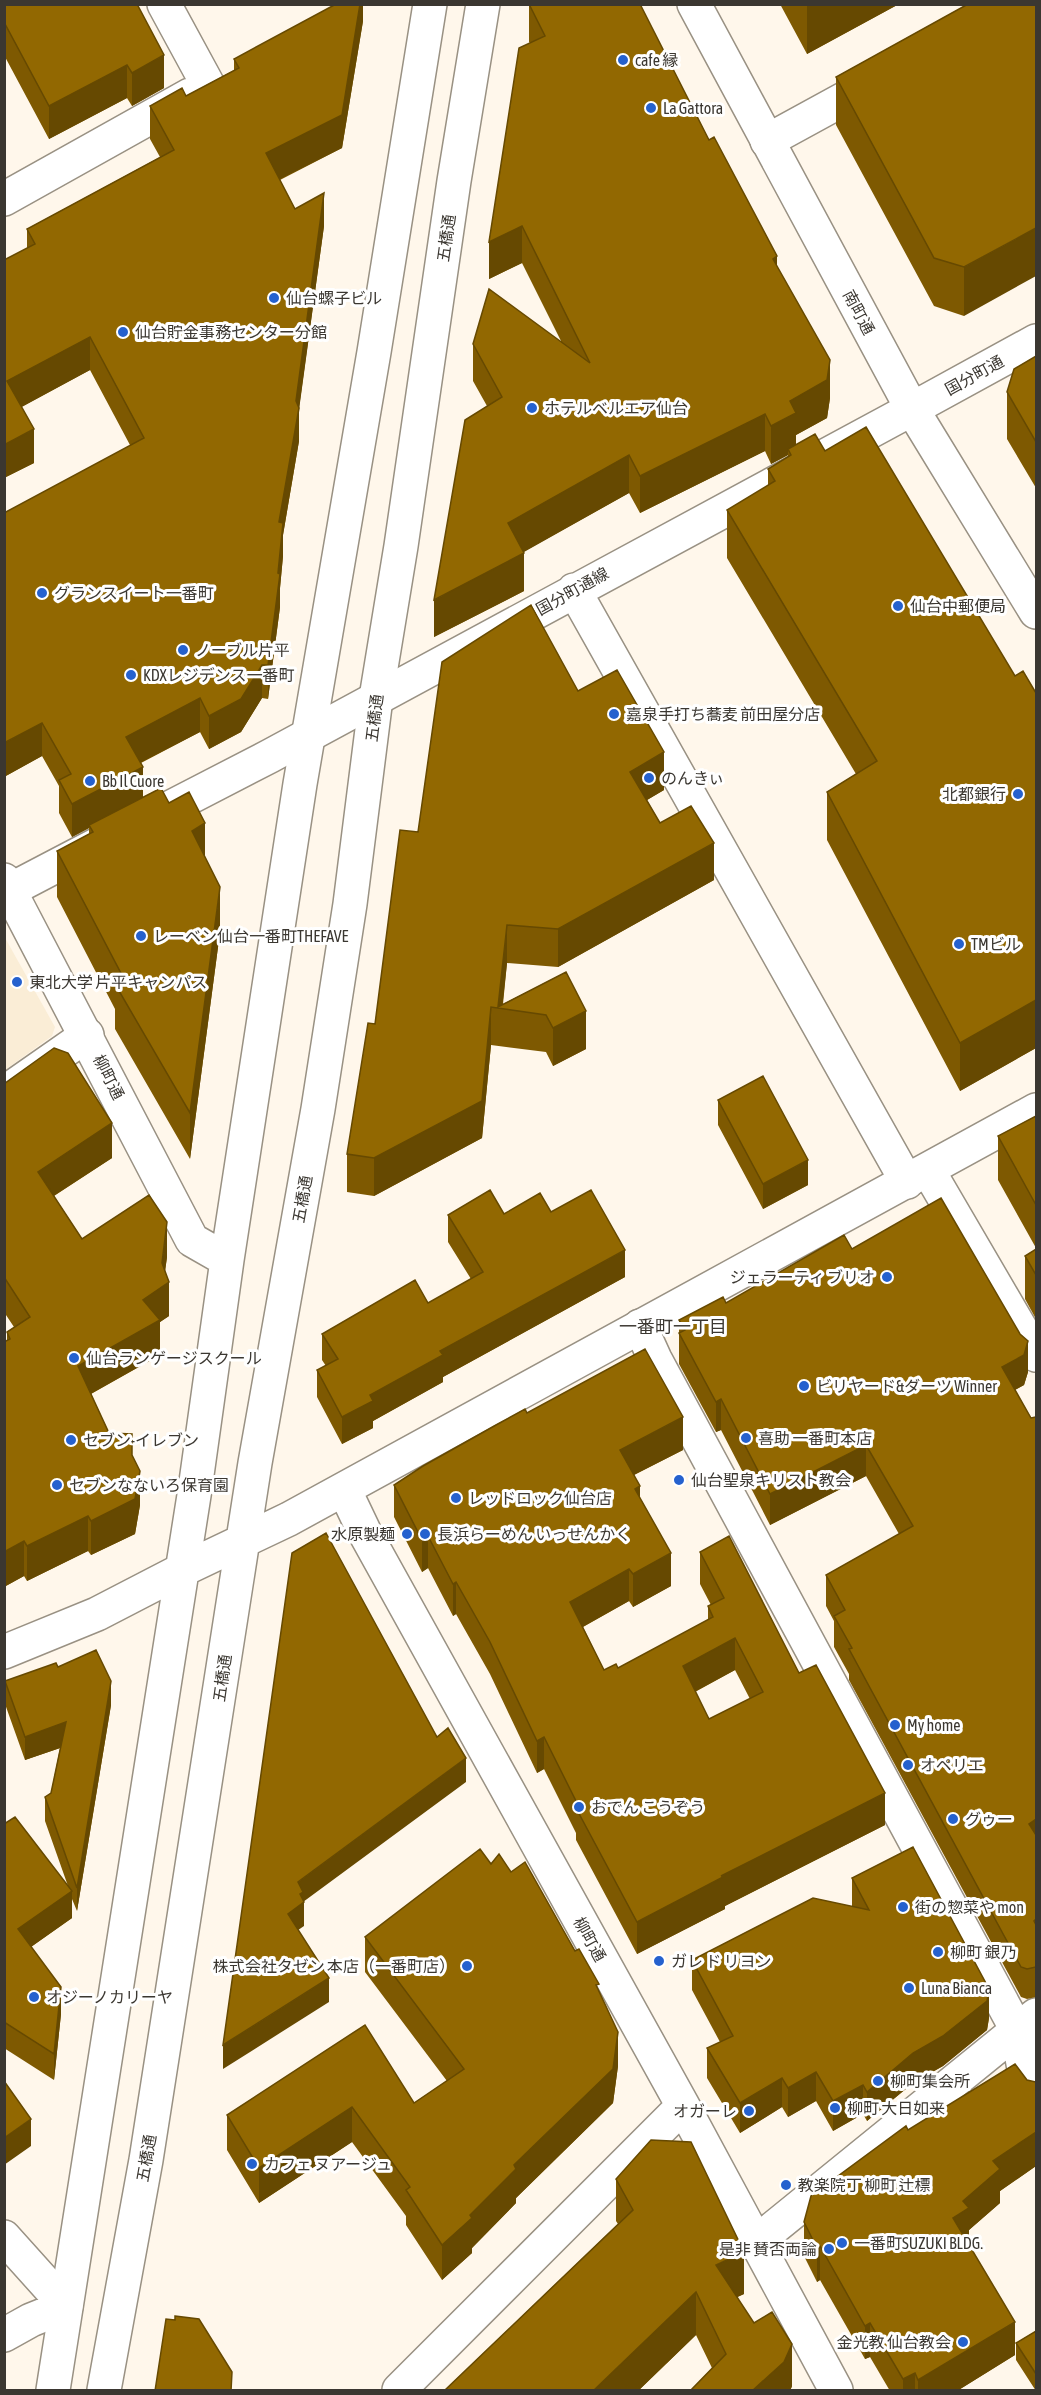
<svg xmlns="http://www.w3.org/2000/svg" width="1041" height="2395" font-family="'Asap Condensed','Noto Sans JP',sans-serif">
	<rect width="100%" height="100%" fill="#fff7eb"/>
	<path fill="#faedd6" d="M4,936L55,1027L52,1036L5,1070Z"/>
	<g fill="none" stroke-linecap="round" stroke-linejoin="round">
		<g stroke="#999183" stroke-width="36">
			<path id="street" d="M164,4L208,85
				M767,141L875,82
				M4,199L190,95
				M574,590L907,1182
				M150,818L270,756L912,409
				M10,890L96,845
				M4,1093L87,1035
				M928,1170L1036,1355
				M640,1326L655,1359L1017,2030L1026,2080L1036,2097
				M4,2237L66,2306L31,2320L4,2335
				M755,2243L1036,2015"/>
		</g>
		<g stroke="#999183" stroke-width="36">
			<path id="secondary" d="M694,4L912,409L1036,612
				M912,409L1036,341
				M4,880L192,1240L227,1260
				M344,1489L365,1533L683,2106L836,2390
				M4,1652L97,1614L182,1570L289,1519L1036,1110
				M53,2390L195,1489L227,1260L300,784L374,352L430,4
				M104,2390L146,2160L255,1463L318,1109L350,904L376,698L401,546L454,181L483,4
				M399,2390L683,2106"/>
		</g>
		<use href="#street" stroke="#fff" stroke-width="33"/>
		<use href="#secondary" stroke="#fff" stroke-width="33"/>
	</g>
	<path fill="#7e5901" fill-rule="evenodd" d="M4,4H137L164,88L132,106L127,98L49,139L4,55Z
		M363,4V21L342,148L280,180L295,209L324,226L299,408V441L283,535V556L280,588V607L268,699L262,698L241,732L209,749L200,732L141,763L143,797L169,803L205,858L220,932L190,1159L115,1029V1009L57,897V851L89,834V828L72,837L59,813V786L42,756L4,777L130,445L90,370L21,407L34,463L4,478V260L27,249V229L160,157L150,139V106L186,96L234,70V59Z
		M529,4L709,140L777,267L830,398L827,418L796,435V445L825,451L1015,676L1036,693V1048L960,1091L827,840V792L856,774L727,558V510L768,486V469L788,457V455L771,464L765,451L640,513L629,493L523,552L524,591L434,637L487,406L473,381V344L561,341L522,263L489,279L530,43L529,42Z
		M780,4H899L807,54Z
		M968,4L964,316L934,306L836,125V77Z
		M1036,356V488L1007,439V392Z
		M578,691L664,790L647,800L660,823L714,880L558,967L507,963L503,1004L566,972L586,1049L553,1066L546,1052L491,1045L482,1138L374,1196L347,1192V1154L375,1024L418,832Z
		M4,1084L112,1158L54,1196L82,1239L167,1257L165,1271L169,1316L160,1322V1355L91,1394L109,1433L132,1455L140,1505L135,1534L91,1555L88,1551L27,1581L24,1576L4,1587V1342L7,1341V1332L14,1327L4,1312Z
		M718,1100L808,1185L763,1209L718,1125Z
		M1036,1116V1248L998,1180V1136Z
		M551,1212L625,1277L443,1377V1382L373,1421V1428L342,1444L317,1397V1370L326,1366L322,1360V1334L428,1303L471,1279L448,1242V1215Z
		M852,1249L1028,1372L1024,1385L1015,1390L1031,1418L1036,1417V1997L1027,1999L1021,1997L849,1680V1674L834,1647V1621L826,1606V1575L899,1534L866,1476L770,1525L721,1430L716,1432L679,1364V1320L726,1303Z
		M1036,1249V1319L1025,1299V1256Z
		M527,1413L683,1450L634,1475L640,1498L671,1586L633,1607L629,1601L583,1627L604,1670L618,1668L708,1620V1606L711,1605L700,1584V1552L799,1673L885,1825L725,1906V1909L637,1954L576,1840V1833L544,1769L537,1773L490,1674L456,1614L453,1616L428,1568L422,1572L394,1517V1485ZM735,1670L750,1699L709,1719L695,1692Z
		M58,1667L111,1705L77,1911L72,1899V1918L31,1947L61,2014L54,2080L4,2048V1824L68,1886L45,1821V1797L51,1793L60,1748L25,1760L5,1704V1681Z
		M491,1864L511,1872L575,1951L599,1991L618,2066L613,2103L516,2198V2203L472,2248V2253L442,2280L406,2225V2216L352,2142L259,2203L227,2150V2115L414,2103L447,2081L365,1972V1937Z
		M852,1878L989,2018L987,2030L943,2066L913,2083L867,2121L863,2114L833,2131L816,2101L788,2117L782,2107L740,2133L707,2078V2048L720,2042L692,1990V1960L852,1907Z
		M1027,2080L1036,2082V2166L1000,2191V2203L969,2230V2242H968L1015,2355L957,2391H890L870,2357L865,2359L820,2280L817,2282L804,2256V2222L908,2130Z
		M616,2179L744,2294L737,2297L792,2386L790,2391H690L712,2368L696,2335L638,2391H444L618,2224L616,2221Z
		M1036,2331V2391L1016,2360V2343Z"/>
	<path fill="#664901" d="M360,4H363V21L342,148L266,186V153Z
		M807,4H899L807,54Z
		M164,55V88L132,106V73Z
		M127,65V98L49,139V106Z
		M324,193V226L299,410V408V441L283,535V556L280,588V607L268,699V665L279,522Z
		M522,226V263L489,279V242Z
		M1036,228V276L964,316V267Z
		M777,256V294L773,259Z
		M90,337V370L7,415V381Z
		M830,360V398L827,418L796,435V450L788,449V455L771,464V426L790,401Z
		M765,414V451L640,513V476Z
		M34,429V463L4,478V445Z
		M629,455V493L508,561V523Z
		M524,553V591L434,637V600Z
		M262,665V698L241,732L209,749V716Z
		M200,698V732L126,770V737Z
		M42,723V756L4,777V743Z
		M664,752V790L630,810V772Z
		M143,767V800L89,825V828L72,837V804Z
		M205,823V868L192,831Z
		M714,843V880L558,967V929Z
		M220,887V932L190,1159V1113Z
		M507,925V963L502,1009L498,1008Z
		M1036,1000V1048L960,1091V1043Z
		M491,1007V1045L482,1138L374,1196V1158Z
		M586,1011V1049L553,1066V1028Z
		M112,1123V1158L38,1206V1172Z
		M808,1160V1185L763,1209V1184Z
		M167,1222V1257L163,1286L169,1282V1316L160,1322V1355L78,1401V1366L143,1300L162,1263Z
		M625,1250V1277L443,1377V1382L373,1421V1428L342,1444V1417L370,1395L440,1351Z
		M1028,1341V1372L1024,1385L1002,1397V1367Z
		M721,1399V1430L716,1432V1402Z
		M683,1417V1450L620,1482V1450Z
		M866,1445V1476L770,1525V1494Z
		M140,1471V1505L135,1534L91,1555V1521Z
		M640,1486V1518L635,1489Z
		M88,1516V1551L27,1581V1546Z
		M428,1536V1568L422,1572V1540Z
		M24,1541V1576L4,1587V1552Z
		M671,1553V1586L633,1607V1574Z
		M629,1569V1601L570,1634V1602Z
		M456,1582V1614L453,1616V1584Z
		M735,1638V1670L683,1698V1666Z
		M111,1681V1705L77,1911V1888Z
		M66,1722V1746L25,1760V1737Z
		M544,1737V1769L537,1773V1741Z
		M466,1758V1782L303,1902H304V1926L288,1937V1914L298,1882Z
		M885,1793V1825L725,1906V1909L637,1954V1922L721,1876Z
		M1036,1819V1850L1029,1824Z
		M72,1891V1918L18,1956V1929Z
		M329,1978V2002L223,2069V2045Z
		M61,1987V2014L54,2080V2054Z
		M989,1989V2018L987,2030L943,2066L913,2083L867,2121V2092Z
		M618,2032V2066L613,2103L516,2198V2203L472,2248V2253L442,2280V2245L470,2215L514,2165Z
		M816,2072V2101L788,2117V2088Z
		M782,2078V2107L740,2133V2103Z
		M863,2085V2114L833,2131V2101Z
		M352,2107V2142L259,2203V2168Z
		M31,2119V2146L4,2165V2138Z
		M1036,2132V2166L1000,2191V2203L969,2230V2242L953,2251V2218L963,2201L993,2161Z
		M820,2246V2280L817,2282V2248Z
		M744,2252V2294L716,2307V2265Z
		M696,2292V2335L638,2391H593Z
		M1015,2322V2355L957,2391H918V2380Z
		M870,2323V2357L865,2359V2326Z
		M792,2344V2386L790,2391H752Z
		M915,2373V2391H903V2379Z"/>
	<path fill="#926801" stroke="#664901" stroke-width="1.5" fill-rule="evenodd" d="M4,4H137L164,55L132,73L127,65L49,106L4,22Z
		M336,4H360L342,115L266,153L295,209L324,193L296,401L299,408L279,522L283,523L278,573L280,574L268,665H262L241,699L209,716L200,698L126,737L143,767L72,804L59,780L71,774L42,723L4,743V513L144,438L90,337L7,381L34,429L4,445V260L35,244L27,229L174,150L150,106L182,88L186,96L239,68L234,59Z
		M529,4H640L709,140L714,137L777,256L773,259L830,360L827,380L790,401L796,413L771,426L765,414L640,476L629,455L508,523L524,553L434,600L465,420L502,397L473,344L489,289L590,363L522,226L489,242L519,48L545,36Z
		M968,4H1036V228L964,267L934,258L836,77Z
		M1036,356V442L1007,392L1014,369Z
		M866,427L1015,676L1023,671L1036,693V1000L960,1043L827,792L877,761L727,510L775,481L768,469L791,455L788,449L815,434L825,451Z
		M531,605L578,691L617,670L664,752L630,772L660,823L691,806L714,843L558,929L507,925L498,1007L566,972L586,1011L553,1028L546,1015L491,1007L482,1101L374,1158L347,1154L368,1023L375,1024L400,830L418,832L442,662Z
		M161,788L169,803L189,792L205,823L192,831L220,887L190,1113L115,984L124,979L57,851L93,832L89,825Z
		M54,1048L68,1053L112,1123L38,1172L82,1239L149,1195L167,1222L162,1263L169,1282L143,1300L160,1320L78,1366L109,1433L132,1434V1455L140,1471L135,1499L91,1521L88,1516L27,1546L24,1541L4,1552V1342L10,1339L7,1332L30,1317L4,1277V1084Z
		M763,1076L808,1160L763,1184L718,1100Z
		M1036,1116V1205L998,1136Z
		M490,1190L504,1214L540,1193L551,1212L591,1190L625,1250L440,1351L443,1355L370,1395L373,1401L342,1417L317,1370L338,1359L322,1334L415,1280L428,1303L483,1272L448,1215Z
		M941,1198L1020,1334L1028,1341L1024,1355L1002,1367L1031,1418L1036,1417V1819L1029,1824L1036,1835V1919L1034,1921L1036,1925V1967L1027,1969L1021,1967L849,1649L852,1648L834,1616L845,1610L826,1575L913,1526L866,1445L770,1494L721,1399L716,1402L679,1333L685,1330L679,1320L723,1297L726,1303L844,1235L852,1249Z
		M1036,1249V1275L1025,1256Z
		M645,1349L683,1417L620,1450L640,1486L635,1489L671,1553L633,1574L629,1569L570,1602L604,1670L616,1664L618,1668L713,1617L708,1606L724,1598L700,1552L729,1536L799,1673L816,1665L885,1793L721,1876H725L637,1922L576,1808L579,1807L544,1737L537,1741L490,1642L456,1582L453,1584L428,1536L422,1540L394,1485L423,1466L496,1425L525,1409L527,1413ZM735,1638L763,1692L709,1719L683,1666Z
		M326,1533L437,1737L448,1728L466,1758L298,1882L303,1892L300,1894L304,1902L288,1914L329,1978L223,2045L292,1553Z
		M96,1650L111,1681L77,1888L45,1797L51,1793L66,1722L25,1737L5,1681L56,1663L58,1667Z
		M15,1817L72,1891L18,1929L61,1987L54,2054L4,2022V1824Z
		M913,1847L989,1989L987,2001L943,2036L913,2053L867,2092L863,2085L833,2101L816,2072L788,2088L782,2078L740,2103L707,2048L733,2036L692,1960L813,1898L869,1910L852,1878Z
		M480,1849L491,1864L499,1854L511,1872L525,1862L575,1951L579,1949L599,1984L596,1985L618,2032L613,2069L514,2165L516,2169L470,2215L472,2218L442,2245L406,2190L410,2187L352,2107L259,2168L227,2115L365,2025L414,2103L464,2069L365,1937Z
		M1015,2064L1027,2080L1036,2082V2132L993,2161L1000,2169L963,2201L969,2208L953,2218L1015,2322L918,2380L915,2373L903,2379L870,2323L865,2326L820,2246L817,2248L804,2222L811,2196L906,2126L908,2130Z
		M4,2081L31,2119L4,2138Z
		M651,2140L691,2142L744,2252L716,2265L754,2323L772,2312L792,2344L784,2362L752,2391H690L726,2354L696,2292L593,2391H444L633,2210L616,2179Z
		M175,2316L199,2319L232,2372L231,2391H155L166,2319L175,2320Z
		M1036,2331V2374L1016,2343Z"/>
	<g fill="#2561ce" stroke="#fff" stroke-width="2">
		<circle cx="623" cy="60" r="6"/>
		<circle cx="651" cy="108" r="6"/>
		<circle cx="274" cy="298" r="6"/>
		<circle cx="123" cy="332" r="6"/>
		<circle cx="532" cy="408" r="6"/>
		<circle cx="42" cy="593" r="6"/>
		<circle cx="898" cy="606" r="6"/>
		<circle cx="183" cy="650" r="6"/>
		<circle cx="131" cy="675" r="6"/>
		<circle cx="614" cy="714" r="6"/>
		<circle cx="649" cy="778" r="6"/>
		<circle cx="90" cy="781" r="6"/>
		<circle cx="1018" cy="794" r="6"/>
		<circle cx="141" cy="936" r="6"/>
		<circle cx="959" cy="944" r="6"/>
		<circle cx="17" cy="982" r="6"/>
		<circle cx="887" cy="1277" r="6"/>
		<circle cx="74" cy="1358" r="6"/>
		<circle cx="804" cy="1386" r="6"/>
		<circle cx="746" cy="1438" r="6"/>
		<circle cx="71" cy="1440" r="6"/>
		<circle cx="679" cy="1480" r="6"/>
		<circle cx="57" cy="1485" r="6"/>
		<circle cx="456" cy="1498" r="6"/>
		<circle cx="407" cy="1534" r="6"/>
		<circle cx="425" cy="1534" r="6"/>
		<circle cx="895" cy="1725" r="6"/>
		<circle cx="908" cy="1765" r="6"/>
		<circle cx="579" cy="1807" r="6"/>
		<circle cx="953" cy="1819" r="6"/>
		<circle cx="903" cy="1907" r="6"/>
		<circle cx="938" cy="1952" r="6"/>
		<circle cx="659" cy="1961" r="6"/>
		<circle cx="467" cy="1966" r="6"/>
		<circle cx="909" cy="1988" r="6"/>
		<circle cx="34" cy="1997" r="6"/>
		<circle cx="878" cy="2081" r="6"/>
		<circle cx="835" cy="2108" r="6"/>
		<circle cx="749" cy="2111" r="6"/>
		<circle cx="252" cy="2164" r="6"/>
		<circle cx="786" cy="2185" r="6"/>
		<circle cx="842" cy="2243" r="6"/>
		<circle cx="829" cy="2249" r="6"/>
		<circle cx="963" cy="2342" r="6"/>
	</g>
	<g text-anchor="middle" stroke-width="6" stroke-linejoin="round" paint-order="stroke">
		<g font-size="16" fill="#3b3731" stroke="#fff" text-anchor="start">
			<text x="635" y="66">cafe 縁</text>
			<text x="663" y="114">La Gattora</text>
			<text x="286" y="304">仙台螺子ビル</text>
			<text x="135" y="338">仙台貯金事務センター分館</text>
			<text x="544" y="414">ホテルベルエア仙台</text>
			<text x="54" y="599">グランスイート一番町</text>
			<text x="910" y="612">仙台中郵便局</text>
			<text x="195" y="656">ノーブル片平</text>
			<text x="143" y="681">KDXレジデンス一番町</text>
			<text x="626" y="720">嘉泉手打ち蕎麦 前田屋分店</text>
			<text x="661" y="784">のんきぃ</text>
			<text x="102" y="787">Bb Il Cuore</text>
			<text x="1006" y="800" text-anchor="end">北都銀行</text>
			<text x="153" y="942">レーベン仙台一番町THEFAVE</text>
			<text x="971" y="950">TMビル</text>
			<text x="29" y="988">東北大学 片平キャンパス</text>
			<text x="875" y="1283" text-anchor="end">ジェラーティ ブリオ</text>
			<text x="86" y="1364">仙台ランゲージスクール</text>
			<text x="816" y="1392">ビリヤード&amp;ダーツ Winner</text>
			<text x="758" y="1444">喜助 一番町本店</text>
			<text x="83" y="1446">セブン-イレブン</text>
			<text x="691" y="1486">仙台聖泉キリスト教会</text>
			<text x="69" y="1491">セブンなないろ保育園</text>
			<text x="468" y="1504">レッドロック仙台店</text>
			<text x="395" y="1540" text-anchor="end">水原製麺</text>
			<text x="437" y="1540">長浜らーめん いっせんかく</text>
			<text x="907" y="1731">My home</text>
			<text x="920" y="1771">オペリエ</text>
			<text x="591" y="1813">おでん こうぞう</text>
			<text x="965" y="1825">グゥー</text>
			<text x="915" y="1913">街の惣菜や mon</text>
			<text x="950" y="1958">柳町 銀乃</text>
			<text x="671" y="1967">ガレ ド リヨン</text>
			<text x="455" y="1972" text-anchor="end">株式会社タゼン 本店（一番町店）</text>
			<text x="921" y="1994">Luna Bianca</text>
			<text x="46" y="2003">オジーノカリーヤ</text>
			<text x="890" y="2087">柳町集会所</text>
			<text x="847" y="2114">柳町 大日如来</text>
			<text x="737" y="2117" text-anchor="end">オガーレ</text>
			<text x="264" y="2170">カフェ ヌアージュ</text>
			<text x="798" y="2191">教楽院丁 柳町 辻標</text>
			<text x="854" y="2249">一番町SUZUKI BLDG.</text>
			<text x="817" y="2255" text-anchor="end">是非 賛否両論</text>
			<text x="951" y="2348" text-anchor="end">金光教 仙台教会</text>
		</g>
		<g font-size="16" fill="#3b3731" stroke="#fff">
			<text transform="translate(446 238) rotate(-82)" y="6">五橋通</text>
			<text transform="translate(859 312) rotate(62)" y="6">南町通</text>
			<text transform="translate(974 375) rotate(-29)" y="6">国分町通</text>
			<text transform="translate(572 591) rotate(-29)" y="6">国分町通線</text>
			<text transform="translate(374 718) rotate(-83)" y="6">五橋通</text>
			<text transform="translate(109 1077) rotate(63)" y="6">柳町通</text>
			<text transform="translate(302 1199) rotate(-80)" y="6">五橋通</text>
			<text transform="translate(222 1678) rotate(-82)" y="6">五橋通</text>
			<text transform="translate(590 1939) rotate(61)" y="6">柳町通</text>
			<text transform="translate(146 2158) rotate(-80)" y="6">五橋通</text>
		</g>
		<g font-size="18" fill="#3b3731" stroke="#fff">
			<text x="673" y="1333">一番町一丁目</text>
		</g>
	</g>
	<rect width="1041" height="2395" fill="none" stroke="#3b3731" stroke-width="12"/>
</svg>
